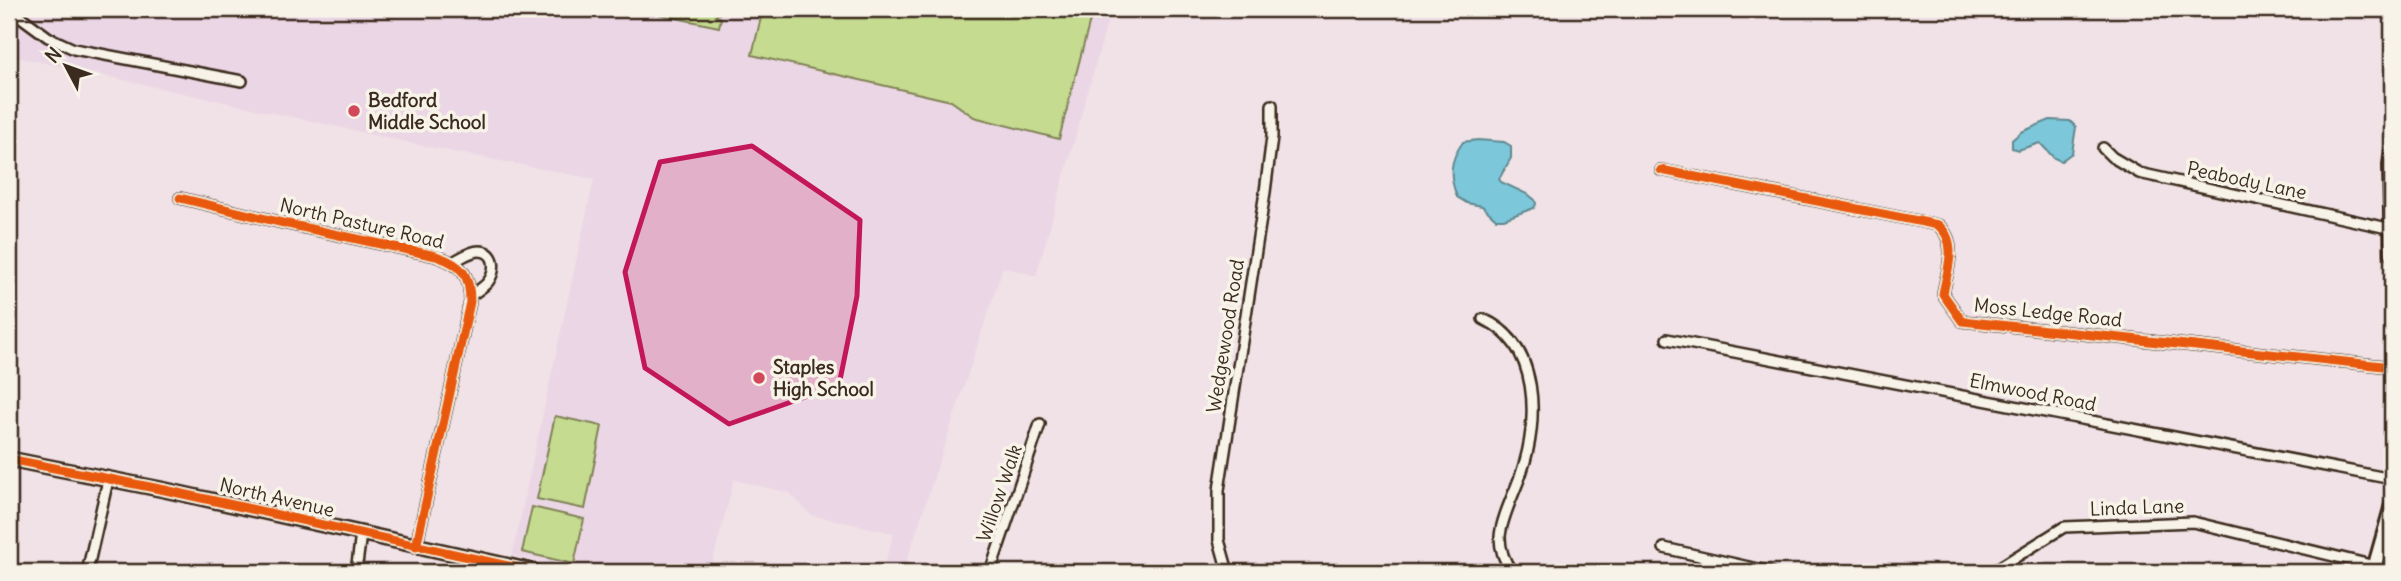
<svg xmlns="http://www.w3.org/2000/svg" width="2401" height="581" font-family="Delius,sans-serif">
	<rect width="100%" height="100%" fill="#f0e2e6"/>
	<filter id="ink" filterUnits="userSpaceOnUse"><feTurbulence type="fractalNoise" baseFrequency=".0143" numOctaves="2"/><feDisplacementMap in="SourceGraphic" scale="14" xChannelSelector="R" yChannelSelector="G"/><feConvolveMatrix kernelMatrix="1 2 1 2 8 2 1 2 1" color-interpolation-filters="sRGB"/></filter>
	<g filter="url(#ink)">
		<path fill="#ebd6e5" d="M9,9H1111L1036,276L1003,267L903,572H882L894,533L811,515L790,493L734,480L710,572H587L512,556L594,179L434,148L13,56L9,75Z"/>
		<path fill="#c5db90" stroke="#808257" stroke-width="2" d="M633,9H678L691,11L727,9L715,16L721,18L719,27Z
			M763,9H1093L1059,139L974,117L951,101L752,55Z
			M555,416L602,426L585,509L537,499Z
			M532,507L584,519L574,564L522,552Z"/>
		<path fill="#7bc7da" stroke="#61888f" stroke-width="2" d="M2050,120L2070,121L2076,127L2072,153L2061,161L2054,158L2040,143L2018,150L2012,148V140L2021,132Z
			M1478,140L1504,142L1511,146V158L1499,179L1501,182L1529,195L1535,200L1536,204L1534,208L1504,219H1496L1482,206L1467,203L1457,197C1449,176 1449,161 1463,142Z"/>
		<g fill="none" stroke-linecap="round" stroke-linejoin="round">
			<g stroke="#3b2a1e" stroke-width="14">
				<path id="street" d="M10,9L48,37L74,49L242,81
					M2103,148L2112,157L2139,173L2392,229
					M1661,170L1938,225C1959,242 1947,271 1943,294L1962,321L2392,367
					M180,198L283,223L436,256C463,265 470,275 470,302L416,547
					M453,262C461,258 470,251 479,251C497,251 496,271 488,282C484,287 476,292 470,296
					M1483,319C1540,344 1539,421 1522,471C1516,490 1501,518 1500,537C1500,551 1504,561 1512,572
					M1667,339L2392,479
					M1664,548L1771,572
					M87,572L108,480
					M356,572L361,534
					M463,572L466,558
					M990,572L1040,424
					M1228,572L1219,540V490L1265,192L1272,137V105
					M1992,572L2064,527L2193,522L2375,566"/>
			</g>
			<g stroke="#3b2a1e" stroke-width="18">
				<path id="secondary" d="M2392,150L2390,165L2392,253
					M9,459L165,490L536,572
					M2373,572L2392,505"/>
			</g>
			<use href="#street" stroke="#f7f3e8" stroke-width="9"/>
			<use href="#secondary" stroke="#f7f3e8" stroke-width="12"/>
			<g stroke="#f7f3e8" stroke-width="13">
				<path id="cycleway" d="M1661,170L1938,225C1959,242 1947,271 1943,294L1962,321L2392,367
					M180,198L283,223L436,256C463,265 470,275 470,302L416,547
					M9,459L165,490L536,572"/>
			</g>
			<use href="#cycleway" stroke="#e8590c" stroke-width="9"/>
		</g>
	</g>
	<path fill="#c2185b" fill-opacity="0.2" stroke="#c2185b" stroke-width="5" stroke-linejoin="round" d="M752,146L860,220L857,296L839,385L729,424L645,368L625,272L660,162Z"/>
	<g fill="#d1495b" stroke="#f7f3e8" stroke-width="2.5">
		<circle cx="354" cy="111" r="7"/>
		<circle cx="759" cy="378" r="7"/>
	</g>
	<g text-anchor="middle" stroke-width="7" stroke-linejoin="round" paint-order="stroke">
		<g font-size="19" font-weight="bold" fill="#3b2a1e" stroke="#f7f3e8" text-anchor="start">
			<text x="368" y="107">Bedford<tspan x="368" dy="22">Middle School</tspan></text>
			<text x="773" y="374">Staples<tspan x="773" dy="22">High School</tspan></text>
		</g>
		<g font-size="19" fill="#3b2a1e" stroke="#f7f3e8">
			<text transform="translate(2247 180) rotate(12)" y="7">Peabody Lane</text>
			<text transform="translate(362 223) rotate(13)" y="7">North Pasture Road</text>
			<text transform="translate(2048 312) rotate(6)" y="7">Moss Ledge Road</text>
			<text transform="translate(1225 336) rotate(-81)" y="7">Wedgewood Road</text>
			<text transform="translate(2033 392) rotate(11)" y="7">Elmwood Road</text>
			<text transform="translate(999 493) rotate(-71)" y="7">Willow Walk</text>
			<text transform="translate(277 497) rotate(13)" y="7">North Avenue</text>
			<text transform="translate(2137 507) rotate(-2)" y="7">Linda Lane</text>
		</g>
	</g>
	<rect width="2401" height="581" fill="none" stroke="#f7f3e8" stroke-width="35"/>
	<rect x="18" y="18" width="2366" height="546" fill="none" stroke="#3b2a1e" stroke-width="2.5" filter="url(#ink)"/>
	<g transform="translate(66 66) rotate(311)" stroke="#f7f3e8" stroke-width="5" paint-order="stroke">
	<path d="M0-5L12 26L0 18L-12 26Z" fill="#3b2a1e"/>
	<text y="-10" font-size="19" font-weight="bold" text-anchor="middle" fill="#3b2a1e">N</text>
	</g>
</svg>
